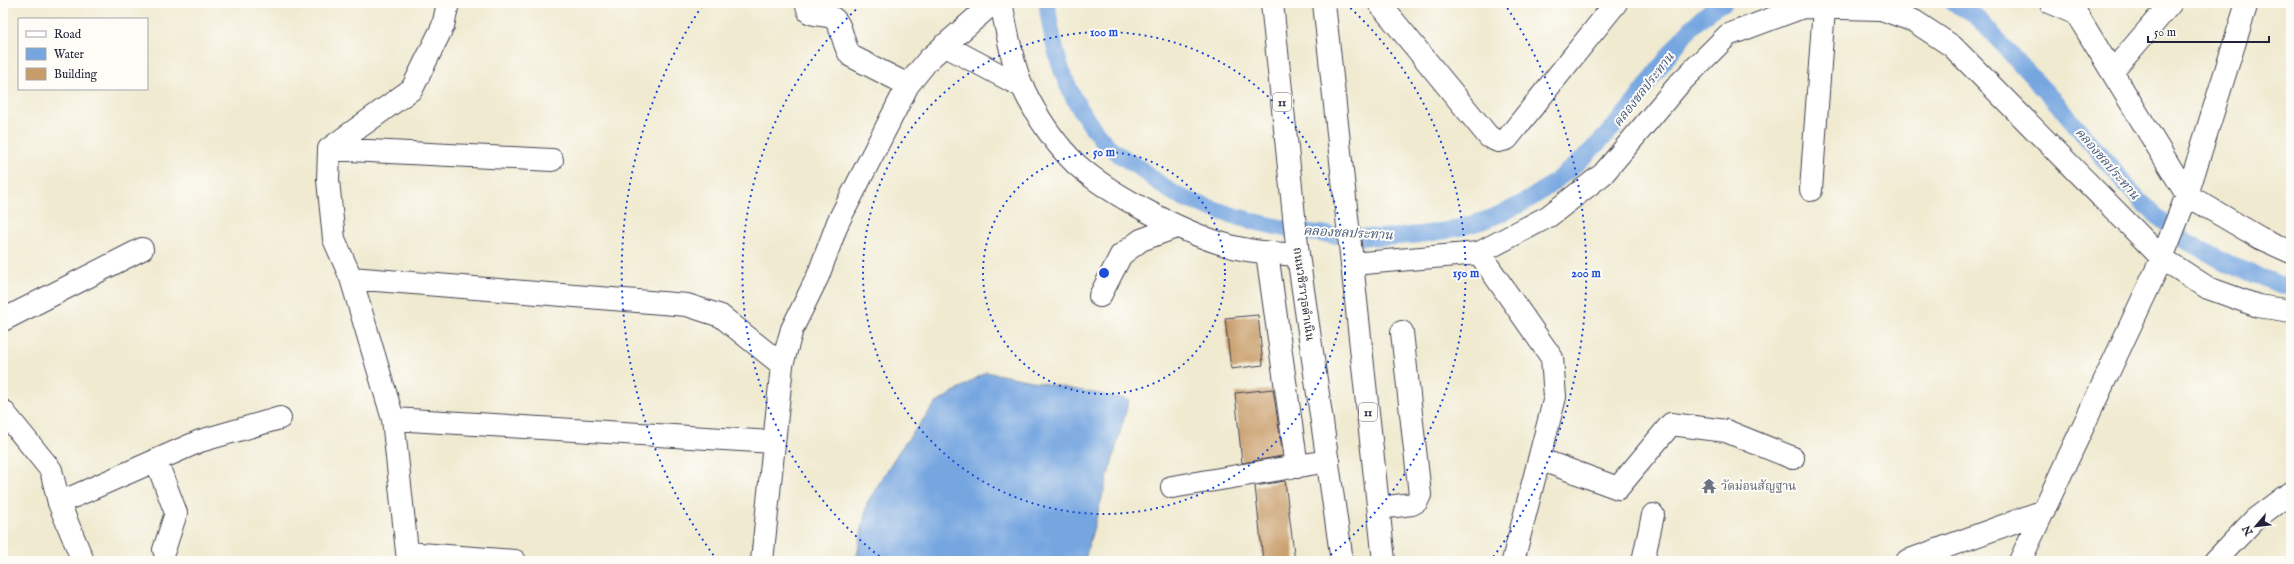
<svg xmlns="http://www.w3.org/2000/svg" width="2294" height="564" font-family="'IM FELL English','Noto Serif Thai',serif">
	<rect width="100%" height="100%" fill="#fdfcf7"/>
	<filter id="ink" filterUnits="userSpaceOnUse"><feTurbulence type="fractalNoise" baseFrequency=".025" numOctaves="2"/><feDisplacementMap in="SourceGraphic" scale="8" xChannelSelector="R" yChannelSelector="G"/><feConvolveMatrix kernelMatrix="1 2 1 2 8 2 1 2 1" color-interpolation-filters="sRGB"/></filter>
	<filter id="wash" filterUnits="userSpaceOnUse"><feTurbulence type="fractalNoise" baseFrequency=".012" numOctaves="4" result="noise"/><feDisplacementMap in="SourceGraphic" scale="16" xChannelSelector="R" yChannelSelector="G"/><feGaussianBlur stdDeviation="0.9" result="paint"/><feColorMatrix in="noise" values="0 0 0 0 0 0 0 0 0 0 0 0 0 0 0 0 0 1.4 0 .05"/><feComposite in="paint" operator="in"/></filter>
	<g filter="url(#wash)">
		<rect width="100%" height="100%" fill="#f0ead0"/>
		<path fill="#76a6e0" stroke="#4c648e" d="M986,372L1129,400L1086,555V561H856L867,503L899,451L935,404Z"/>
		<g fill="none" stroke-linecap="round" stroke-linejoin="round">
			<path stroke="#76a6e0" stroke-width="17" d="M1047,3C1054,60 1068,101 1106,144C1116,154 1131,162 1142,170C1154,179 1166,190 1179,196C1188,201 1198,203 1208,207C1307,244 1452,256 1543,190C1577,166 1607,137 1633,104C1656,75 1690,17 1724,3
				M1953,3L1974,14L2060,107L2140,201L2186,241L2230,265L2281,285L2291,286"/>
		</g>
		<g id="blocks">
			<path fill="#c89c69" d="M1258,315L1263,365L1231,369L1225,318Z
				M1273,389L1283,456L1242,463L1235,393Z
				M1285,481L1295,561H1263L1255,486Z"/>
		</g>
	</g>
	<g filter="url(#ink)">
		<use href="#blocks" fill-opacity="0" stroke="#414051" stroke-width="1"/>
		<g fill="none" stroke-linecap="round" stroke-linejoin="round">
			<g stroke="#414051" stroke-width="24">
				<path id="minor" d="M806,3L809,12C816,16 824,14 831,17C843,22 842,46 851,56L908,85
					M1001,3C1007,30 1012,64 1023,88C1036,115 1055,144 1077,165C1111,195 1180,231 1223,244C1247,252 1273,253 1298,255
					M1379,3L1489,137L1498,141L1507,139L1616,3
					M2051,3L2077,14
					M2070,3L2187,195L2260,238L2291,252
					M944,45L1023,87
					M2112,72L2171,3
					M329,149L552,160
					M1811,190L1824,8
					M1267,253L1297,467
					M1479,253L1552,358L1555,397L1513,561
					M1352,264L1479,253L1549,216L1603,174L1679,84L1728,35L1803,7L1881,9L1914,21L1952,46L2162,258L2208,288L2258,306L2291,311
					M351,278L687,305L721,316L782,365
					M1100,296L1121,255L1141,240L1176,227
					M3,320L142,249
					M3,411L51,470L59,503L83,561
					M393,419L773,442
					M1539,459L1618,488L1671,424L1726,431L1793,458
					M156,460L176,513L164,550
					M1172,487L1328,461
					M59,503L200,441L280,418
					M1379,508L1412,504L1417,501L1420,495L1402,332
					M407,553L515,561
					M408,561L393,419L351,278L334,239L328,180L329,149L412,89L443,26L448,3
					M762,561L782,365L792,329L818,276L838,222L908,85L929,59L993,3
					M1643,561L1653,515
					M1907,561L2044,511
					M2020,561L2162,258L2187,195L2247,3
					M2215,561L2255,519L2291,492"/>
			</g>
			<g stroke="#414051" stroke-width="24">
				<path id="major" d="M1272,3L1298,255L1342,561
					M1324,3L1384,561"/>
			</g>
			<use href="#minor" stroke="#fff" stroke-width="22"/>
			<use href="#major" stroke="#fff" stroke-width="22"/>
		</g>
	</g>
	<g fill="none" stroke="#1d4ed8" stroke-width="2" stroke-dasharray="2 4">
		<circle cx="1104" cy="273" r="121"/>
		<circle cx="1104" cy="273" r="241"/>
		<path d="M884 560A362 362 0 0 1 862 4M1346 4A362 362 0 0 1 1324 560"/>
		<path d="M717 560A482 482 0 0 1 704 3M1504 3A482 482 0 0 1 1491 560"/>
	</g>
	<defs>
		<g id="temple-bare" transform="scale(1.2)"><path d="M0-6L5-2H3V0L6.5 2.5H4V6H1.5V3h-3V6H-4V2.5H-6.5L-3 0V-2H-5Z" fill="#6b7280" stroke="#fdfcf7" stroke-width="2.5" paint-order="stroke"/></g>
	</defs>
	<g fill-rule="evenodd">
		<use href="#temple-bare" x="1709" y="486"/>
	</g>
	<g text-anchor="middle" stroke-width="4" stroke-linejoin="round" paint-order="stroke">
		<g fill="#fdfcf7" stroke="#646373" stroke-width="1">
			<rect x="1273" y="93" width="18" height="18" rx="3"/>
			<rect x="1359" y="403" width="18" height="18" rx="3"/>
		</g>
		<g font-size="11" font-weight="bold" fill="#22223b">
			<text x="1282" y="106">11</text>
			<text x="1368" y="416">11</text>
		</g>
		<g font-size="12" fill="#22223b" stroke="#fdfcf7">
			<text transform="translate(1304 294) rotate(82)" y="4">ถนนวชิราวุธดำเนิน</text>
		</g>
		<g font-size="12" fill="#5b616d" stroke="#fdfcf7" text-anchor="start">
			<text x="1721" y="490">วัดม่อนสัญฐาน</text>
		</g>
		<g font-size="13" font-style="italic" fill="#44577d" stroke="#fdfcf7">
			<text transform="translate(1643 89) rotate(-52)" y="5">คลองชลประทาน</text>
			<text transform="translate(2108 163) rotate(49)" y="5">คลองชลประทาน</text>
			<text transform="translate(1348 232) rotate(3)" y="5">คลองชลประทาน</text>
		</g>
	</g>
	<circle cx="1104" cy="273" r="6" fill="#1d4ed8" stroke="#fdfcf7" stroke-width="2"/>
	<g font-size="12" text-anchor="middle" font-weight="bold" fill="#1d4ed8" stroke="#fdfcf7" stroke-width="4" stroke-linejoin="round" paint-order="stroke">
		<text x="1104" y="36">100 m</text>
		<text x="1104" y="156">50 m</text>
		<text x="1466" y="277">150 m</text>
		<text x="1586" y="277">200 m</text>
	</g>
	<rect width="2294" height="564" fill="none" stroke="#fdfcf7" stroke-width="16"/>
	<rect x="18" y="18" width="130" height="72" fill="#fdfcf7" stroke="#a5a5ac"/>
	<rect x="26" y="31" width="20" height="6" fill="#ffffff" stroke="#a5a5ac"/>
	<text x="54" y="38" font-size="12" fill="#22223b">Road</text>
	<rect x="26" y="48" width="20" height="12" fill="#76a6e0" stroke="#a5a5ac"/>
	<text x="54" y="58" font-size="12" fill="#22223b">Water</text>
	<rect x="26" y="68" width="20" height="12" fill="#c89c69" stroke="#a5a5ac"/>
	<text x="54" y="78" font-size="12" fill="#22223b">Building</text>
	<g transform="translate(2256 526) rotate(242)" stroke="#fdfcf7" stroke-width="3" paint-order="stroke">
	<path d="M0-3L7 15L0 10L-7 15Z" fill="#22223b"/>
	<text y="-6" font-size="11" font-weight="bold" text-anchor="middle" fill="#22223b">N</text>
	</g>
	<path d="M2148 36v6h121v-6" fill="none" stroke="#22223b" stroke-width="2"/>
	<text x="2154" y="36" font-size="12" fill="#22223b" stroke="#fdfcf7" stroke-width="3" paint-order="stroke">50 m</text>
</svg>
